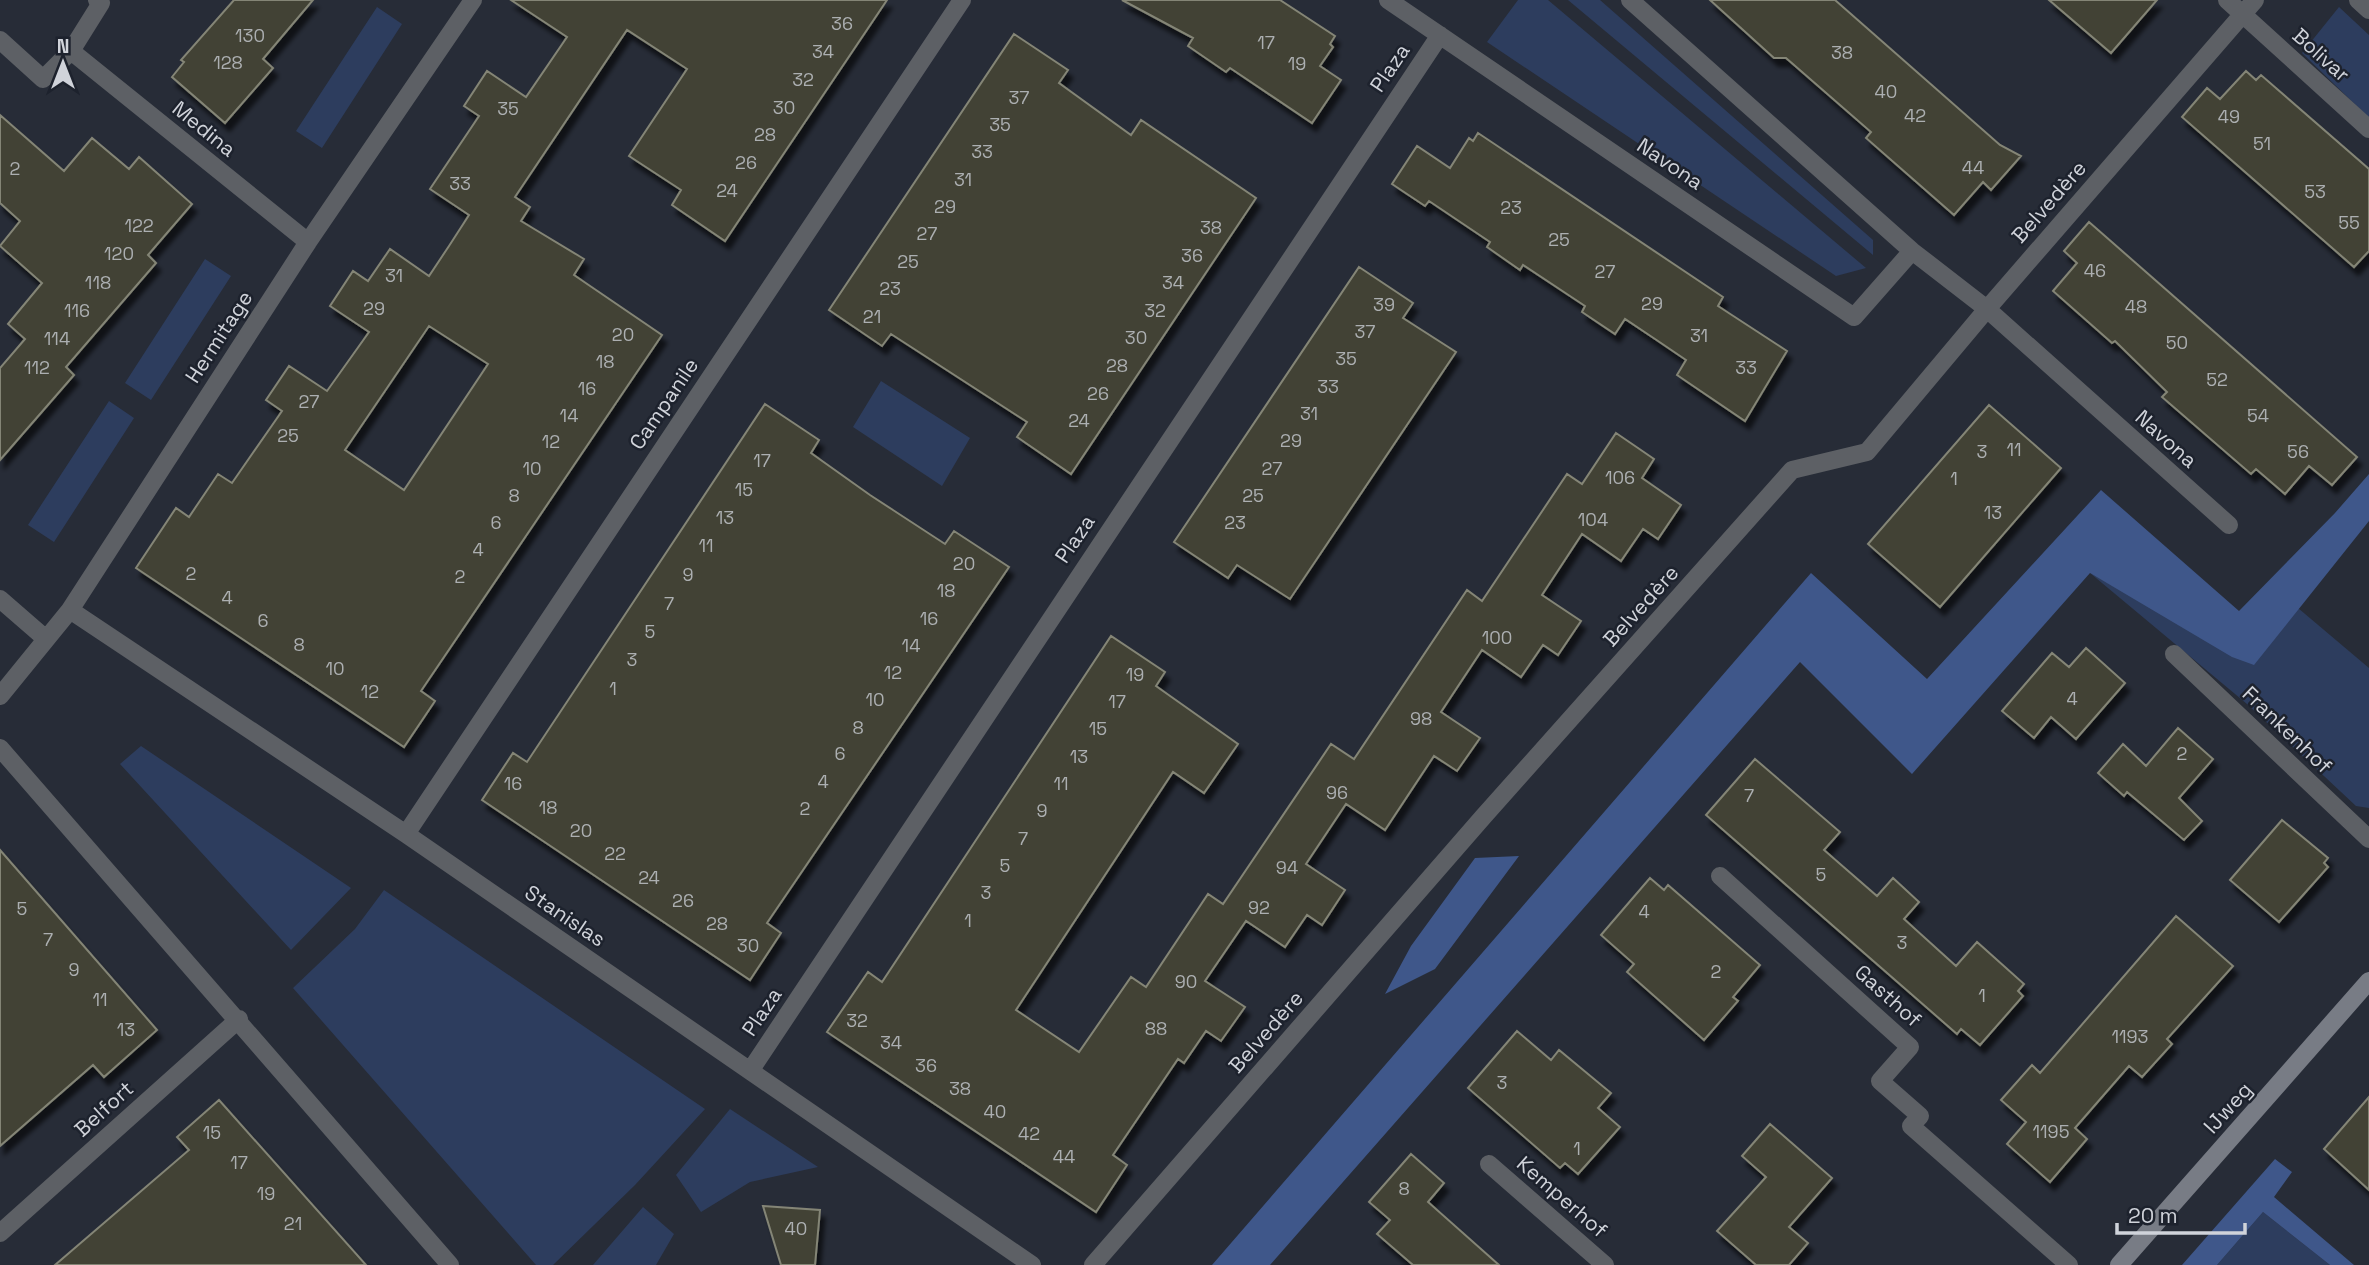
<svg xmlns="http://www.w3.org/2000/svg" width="2369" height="1265" font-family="'Space Grotesk',sans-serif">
	<defs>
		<filter id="shadow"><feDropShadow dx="4.5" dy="8" stdDeviation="2" flood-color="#0009"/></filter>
	</defs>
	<rect width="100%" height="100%" fill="#272c37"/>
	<path fill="#2d3d5e" d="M1518,0H1548L1866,268L1836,276L1487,42Z
		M1568,0H1600L1873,240V255Z
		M377,7L402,24L322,148L296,131Z
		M2339,7L2369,35V118L2302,53Z
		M205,259L231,276L151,400L125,383Z
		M881,381L970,438L942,486L853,427Z
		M109,401L134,418L54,542L28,525Z
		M2090,573L2254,664L2298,608L2369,668V808L2356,806L2247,704Z
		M141,746L351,888L291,950L120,764Z
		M384,890L705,1109L635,1185L553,1265H536L293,988L355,929Z
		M730,1109L818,1167L750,1182L701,1212L676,1175Z
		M643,1207L674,1234L656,1265H593Z
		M2263,1212L2330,1265H2217Z"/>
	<path fill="#3f578a" d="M2369,474V521L2254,665L2232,657L2090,573L1912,774L1800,662L1270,1265H1212L1811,573L1927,679L2101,490L2239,611L2335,513Z
		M1519,856L1435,969L1385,994L1411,946L1475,858Z
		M2275,1159L2292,1172L2274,1197L2354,1265H2330L2263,1212L2217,1265H2182Z"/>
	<path fill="#424235" stroke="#848576" stroke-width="2" fill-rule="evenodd" filter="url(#shadow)" d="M234,0H313L263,59L273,68L225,123L172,77L184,62L181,60Z
		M511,0H887L725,241L672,205L681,190L629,156L687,69L627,30L515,197L530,207L521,221L584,259L574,275L662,335L421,691L435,701L404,747L136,568L176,508L189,517L218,474L232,483L282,411L266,400L289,366L327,391L369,332L330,306L353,271L368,281L390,249L429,276L449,246L469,215L430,189L479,116L464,106L487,71L526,97L567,37ZM429,326L488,364L404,490L345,450Z
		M1122,0H1280L1335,36L1330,44L1333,47L1320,66L1341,80L1312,123L1230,68L1226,72L1188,46L1193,38Z
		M1710,0H1835L2000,145L2021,156L1991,190L1983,182L1954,215L1866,138L1871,132L1786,58H1774Z
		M2049,0H2157L2111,53Z
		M1014,34L1068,70L1059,83L1131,135L1141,120L1256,198L1071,474L1017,437L1027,422L891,334L882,346L829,310Z
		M2246,71L2256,80L2261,75L2369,169V251L2354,267L2182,117L2207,88L2220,99Z
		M0,115L64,171L92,138L129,169L139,157L192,204L148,255L156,263L66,367L74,375L0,460V368L25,339L8,324L42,283L0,246L20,221L0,203Z
		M1478,133L1723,297L1718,306L1787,351L1745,421L1677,375L1686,360L1655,339L1625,319L1615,334L1582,312L1585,306L1523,265L1520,270L1487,247L1490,242L1429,201L1425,206L1392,184L1417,146L1450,168L1469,138L1473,141Z
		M2089,222L2357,457L2332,485L2309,466L2285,494L2256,469L2251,474L2162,397L2167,392L2115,341L2112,343L2053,291L2077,263L2064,251Z
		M1359,267L1413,303L1403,318L1456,352L1290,599L1237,565L1228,578L1174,542Z
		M765,404L819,440L811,453L870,495L945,544L954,531L1009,567L767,923L781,933L750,980L482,800L513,753L527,762Z
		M1989,405L2061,468L1940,607L1868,544Z
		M1616,433L1654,459L1642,478L1681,505L1658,539L1643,529L1621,561L1582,534L1542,595L1581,621L1558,655L1543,645L1521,677L1482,650L1441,712L1480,738L1457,771L1434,756L1385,830L1346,804L1306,864L1345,890L1322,925L1307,915L1285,947L1246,921L1205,981L1245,1007L1221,1041L1206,1031L1184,1063L1178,1059L1113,1155L1127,1165L1096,1212L827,1032L868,972L882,982L1111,636L1165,672L1156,686L1238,744L1204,793L1173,772L1016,1010L1079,1052L1131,977L1146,987L1208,894L1223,904L1331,744L1354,759L1467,590L1482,601L1567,474L1582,484Z
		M2086,648L2125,683L2076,739L2051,717L2034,738L2002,711L2052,653L2069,667Z
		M2178,728L2213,759L2179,798L2202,821L2184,840L2127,792L2124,796L2098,773L2123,744L2146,766Z
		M1755,759L1840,832L1824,850L1877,896L1893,878L1919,902L1904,919L1956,966L1977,942L2024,984L2018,991L2023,996L1980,1045L1961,1029L1957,1034L1706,815Z
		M2282,820L2328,858L2324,863L2328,867L2279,922L2230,880Z
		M0,850L157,1030L104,1077L93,1065L0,1146Z
		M1650,878L1664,890L1668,885L1760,965L1733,997L1738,1001L1704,1040L1627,972L1634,964L1601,935Z
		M2176,916L2233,966L2167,1039L2172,1044L2142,1077L2129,1066L2075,1128L2087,1139L2050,1182L2007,1144L2026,1122L2001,1100L2032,1065L2040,1073Z
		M1517,1031L1551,1060L1559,1050L1611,1093L1598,1108L1620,1127L1578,1174L1565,1163L1560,1168L1468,1088Z
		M2369,1097V1190L2324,1149Z
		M219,1100L366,1265H55L189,1150L177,1137Z
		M1770,1124L1832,1178L1789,1227L1808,1243L1789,1265H1756L1717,1231L1766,1177L1742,1156Z
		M1411,1154L1444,1183L1428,1202L1499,1265H1413L1377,1234L1390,1220L1369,1202Z
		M763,1206L820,1210L815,1265H781Z"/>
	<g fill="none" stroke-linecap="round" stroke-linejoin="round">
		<path stroke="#5d6065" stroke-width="18" d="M1388,0L1854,317L1912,251
			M1630,0L1912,251L1987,309L2229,525
			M2227,0L2369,129
			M2358,0L2369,10
			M0,40L43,79L71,51L101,3L97,0
			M71,51L308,242
			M0,599L46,639
			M70,610L406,834L1032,1265
			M2174,654L2369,839
			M0,696L70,610L308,242L473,0
			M0,748L450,1265
			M406,834L962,0
			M1720,876L1910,1047L1880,1081L1920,1116L1911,1126L2069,1265
			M750,1071L1440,35
			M1489,1164L1605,1265
			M0,1233L239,1019
			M1093,1265L1483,817L1792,470L1867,452L1987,309L2255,0"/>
		<path stroke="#787c85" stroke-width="18" d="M2119,1265L2369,981"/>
	</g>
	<g text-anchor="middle" stroke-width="5" stroke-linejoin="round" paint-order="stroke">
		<g font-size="18" fill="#acafb1">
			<text x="842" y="30">36</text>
			<text x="250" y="42">130</text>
			<text x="1266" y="49">17</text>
			<text x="823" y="58">34</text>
			<text x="1842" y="59">38</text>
			<text x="228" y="69">128</text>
			<text x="1297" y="70">19</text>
			<text x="803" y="86">32</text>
			<text x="1886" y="98">40</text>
			<text x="1019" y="104">37</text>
			<text x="784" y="114">30</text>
			<text x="508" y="115">35</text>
			<text x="1915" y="122">42</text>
			<text x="2229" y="123">49</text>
			<text x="1000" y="131">35</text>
			<text x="765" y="141">28</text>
			<text x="2262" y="150">51</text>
			<text x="982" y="158">33</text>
			<text x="746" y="169">26</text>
			<text x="1973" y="174">44</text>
			<text x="15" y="175">2</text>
			<text x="963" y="186">31</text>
			<text x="460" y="190">33</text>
			<text x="727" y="197">24</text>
			<text x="2315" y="198">53</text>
			<text x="945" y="213">29</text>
			<text x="1511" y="214">23</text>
			<text x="2349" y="229">55</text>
			<text x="139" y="232">122</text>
			<text x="1211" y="234">38</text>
			<text x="927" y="240">27</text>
			<text x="1559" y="246">25</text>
			<text x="119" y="260">120</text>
			<text x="1192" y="262">36</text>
			<text x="908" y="268">25</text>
			<text x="2095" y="277">46</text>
			<text x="1605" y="278">27</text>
			<text x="394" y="282">31</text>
			<text x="98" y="289">118</text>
			<text x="1173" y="289">34</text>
			<text x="890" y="295">23</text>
			<text x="1652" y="310">29</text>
			<text x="1384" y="311">39</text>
			<text x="2136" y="313">48</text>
			<text x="374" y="315">29</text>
			<text x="77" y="317">116</text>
			<text x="1155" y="317">32</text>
			<text x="872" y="323">21</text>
			<text x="1365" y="338">37</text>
			<text x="623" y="341">20</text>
			<text x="1699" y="342">31</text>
			<text x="1136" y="344">30</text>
			<text x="57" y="345">114</text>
			<text x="2177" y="349">50</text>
			<text x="1346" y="365">35</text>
			<text x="605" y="368">18</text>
			<text x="1117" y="372">28</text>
			<text x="37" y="374">112</text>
			<text x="1746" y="374">33</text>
			<text x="2217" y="386">52</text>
			<text x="1328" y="393">33</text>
			<text x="587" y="395">16</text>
			<text x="1098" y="400">26</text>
			<text x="309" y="408">27</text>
			<text x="1309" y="420">31</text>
			<text x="569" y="422">14</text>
			<text x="2258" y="422">54</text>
			<text x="1079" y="427">24</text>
			<text x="288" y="442">25</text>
			<text x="1291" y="447">29</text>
			<text x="551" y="448">12</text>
			<text x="2014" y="456">11</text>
			<text x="1982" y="458">3</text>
			<text x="2298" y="458">56</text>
			<text x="762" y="467">17</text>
			<text x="532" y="475">10</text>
			<text x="1272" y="475">27</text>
			<text x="1620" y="484">106</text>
			<text x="1954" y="485">1</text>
			<text x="744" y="496">15</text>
			<text x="514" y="502">8</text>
			<text x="1253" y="502">25</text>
			<text x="1993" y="519">13</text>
			<text x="725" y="524">13</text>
			<text x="1593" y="526">104</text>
			<text x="496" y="529">6</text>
			<text x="1235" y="529">23</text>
			<text x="706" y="552">11</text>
			<text x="478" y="556">4</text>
			<text x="964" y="570">20</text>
			<text x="191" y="580">2</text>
			<text x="688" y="581">9</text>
			<text x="460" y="583">2</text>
			<text x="946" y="597">18</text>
			<text x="227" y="604">4</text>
			<text x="669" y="610">7</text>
			<text x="929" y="625">16</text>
			<text x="263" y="627">6</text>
			<text x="650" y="638">5</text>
			<text x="1497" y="644">100</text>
			<text x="299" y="651">8</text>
			<text x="911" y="652">14</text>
			<text x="632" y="666">3</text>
			<text x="335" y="675">10</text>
			<text x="893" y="679">12</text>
			<text x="1135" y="681">19</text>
			<text x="613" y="695">1</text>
			<text x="370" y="698">12</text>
			<text x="2072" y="705">4</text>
			<text x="875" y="706">10</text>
			<text x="1117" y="708">17</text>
			<text x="1421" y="725">98</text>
			<text x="858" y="734">8</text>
			<text x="1098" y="735">15</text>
			<text x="840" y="760">6</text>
			<text x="2182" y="760">2</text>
			<text x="1079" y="763">13</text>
			<text x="823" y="788">4</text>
			<text x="513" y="790">16</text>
			<text x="1061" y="790">11</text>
			<text x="1337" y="799">96</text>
			<text x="1749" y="802">7</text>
			<text x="548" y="814">18</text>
			<text x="805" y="815">2</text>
			<text x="1042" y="817">9</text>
			<text x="581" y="837">20</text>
			<text x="1023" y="845">7</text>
			<text x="615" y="860">22</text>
			<text x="1005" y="872">5</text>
			<text x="1287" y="874">94</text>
			<text x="1821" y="881">5</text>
			<text x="649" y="884">24</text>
			<text x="986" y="899">3</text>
			<text x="683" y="907">26</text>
			<text x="1259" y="914">92</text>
			<text x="22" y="915">5</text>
			<text x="1644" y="918">4</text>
			<text x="968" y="927">1</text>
			<text x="717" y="930">28</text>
			<text x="48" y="946">7</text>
			<text x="1902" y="949">3</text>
			<text x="748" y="952">30</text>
			<text x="74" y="976">9</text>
			<text x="1716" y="978">2</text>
			<text x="1186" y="988">90</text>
			<text x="1982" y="1002">1</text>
			<text x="100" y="1006">11</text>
			<text x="857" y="1027">32</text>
			<text x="1156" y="1035">88</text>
			<text x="126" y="1036">13</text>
			<text x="2130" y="1043">1193</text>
			<text x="891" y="1049">34</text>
			<text x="926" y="1072">36</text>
			<text x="1502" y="1089">3</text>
			<text x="960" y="1095">38</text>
			<text x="995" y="1118">40</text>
			<text x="2051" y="1138">1195</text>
			<text x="212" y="1139">15</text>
			<text x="1029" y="1140">42</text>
			<text x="1577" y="1155">1</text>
			<text x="1064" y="1163">44</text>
			<text x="239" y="1169">17</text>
			<text x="1404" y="1195">8</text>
			<text x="266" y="1200">19</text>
			<text x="293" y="1230">21</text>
			<text x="796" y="1235">40</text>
		</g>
		<g font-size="21" fill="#d0d3da" stroke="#1d222d">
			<text transform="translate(2321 55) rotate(42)" y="7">Bolivar</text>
			<text transform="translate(1390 68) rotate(-56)" y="7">Plaza</text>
			<text transform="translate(204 129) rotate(39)" y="7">Medina</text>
			<text transform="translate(1670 164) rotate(34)" y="7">Navona</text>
			<text transform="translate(2049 202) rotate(-49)" y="7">Belvedère</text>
			<text transform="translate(219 337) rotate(-57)" y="7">Hermitage</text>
			<text transform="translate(664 404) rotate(-56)" y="7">Campanile</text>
			<text transform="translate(2166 439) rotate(42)" y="7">Navona</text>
			<text transform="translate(1075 539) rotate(-56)" y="7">Plaza</text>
			<text transform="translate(1641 606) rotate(-48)" y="7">Belvedère</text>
			<text transform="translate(2287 730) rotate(44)" y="7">Frankenhof</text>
			<text transform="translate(565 916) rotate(34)" y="7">Stanislas</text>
			<text transform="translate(1888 996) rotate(42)" y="7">Gasthof</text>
			<text transform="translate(762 1012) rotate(-56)" y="7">Plaza</text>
			<text transform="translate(1266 1032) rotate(-49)" y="7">Belvedère</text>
			<text transform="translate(2228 1108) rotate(-48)" y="7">IJweg</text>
			<text transform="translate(104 1109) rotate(-42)" y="7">Belfort</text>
			<text transform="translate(1562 1197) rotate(41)" y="7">Kemperhof</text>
		</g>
	</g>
	<g transform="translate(63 63)" stroke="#1d222d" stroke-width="5" paint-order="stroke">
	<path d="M0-5L12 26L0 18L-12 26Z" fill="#d0d3da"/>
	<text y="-10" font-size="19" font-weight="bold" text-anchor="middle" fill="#d0d3da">N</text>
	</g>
	<path d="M2117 1223v10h128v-10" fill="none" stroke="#d0d3da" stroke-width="3.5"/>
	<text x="2128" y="1223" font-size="21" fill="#d0d3da" stroke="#1d222d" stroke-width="5" paint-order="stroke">20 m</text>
</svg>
